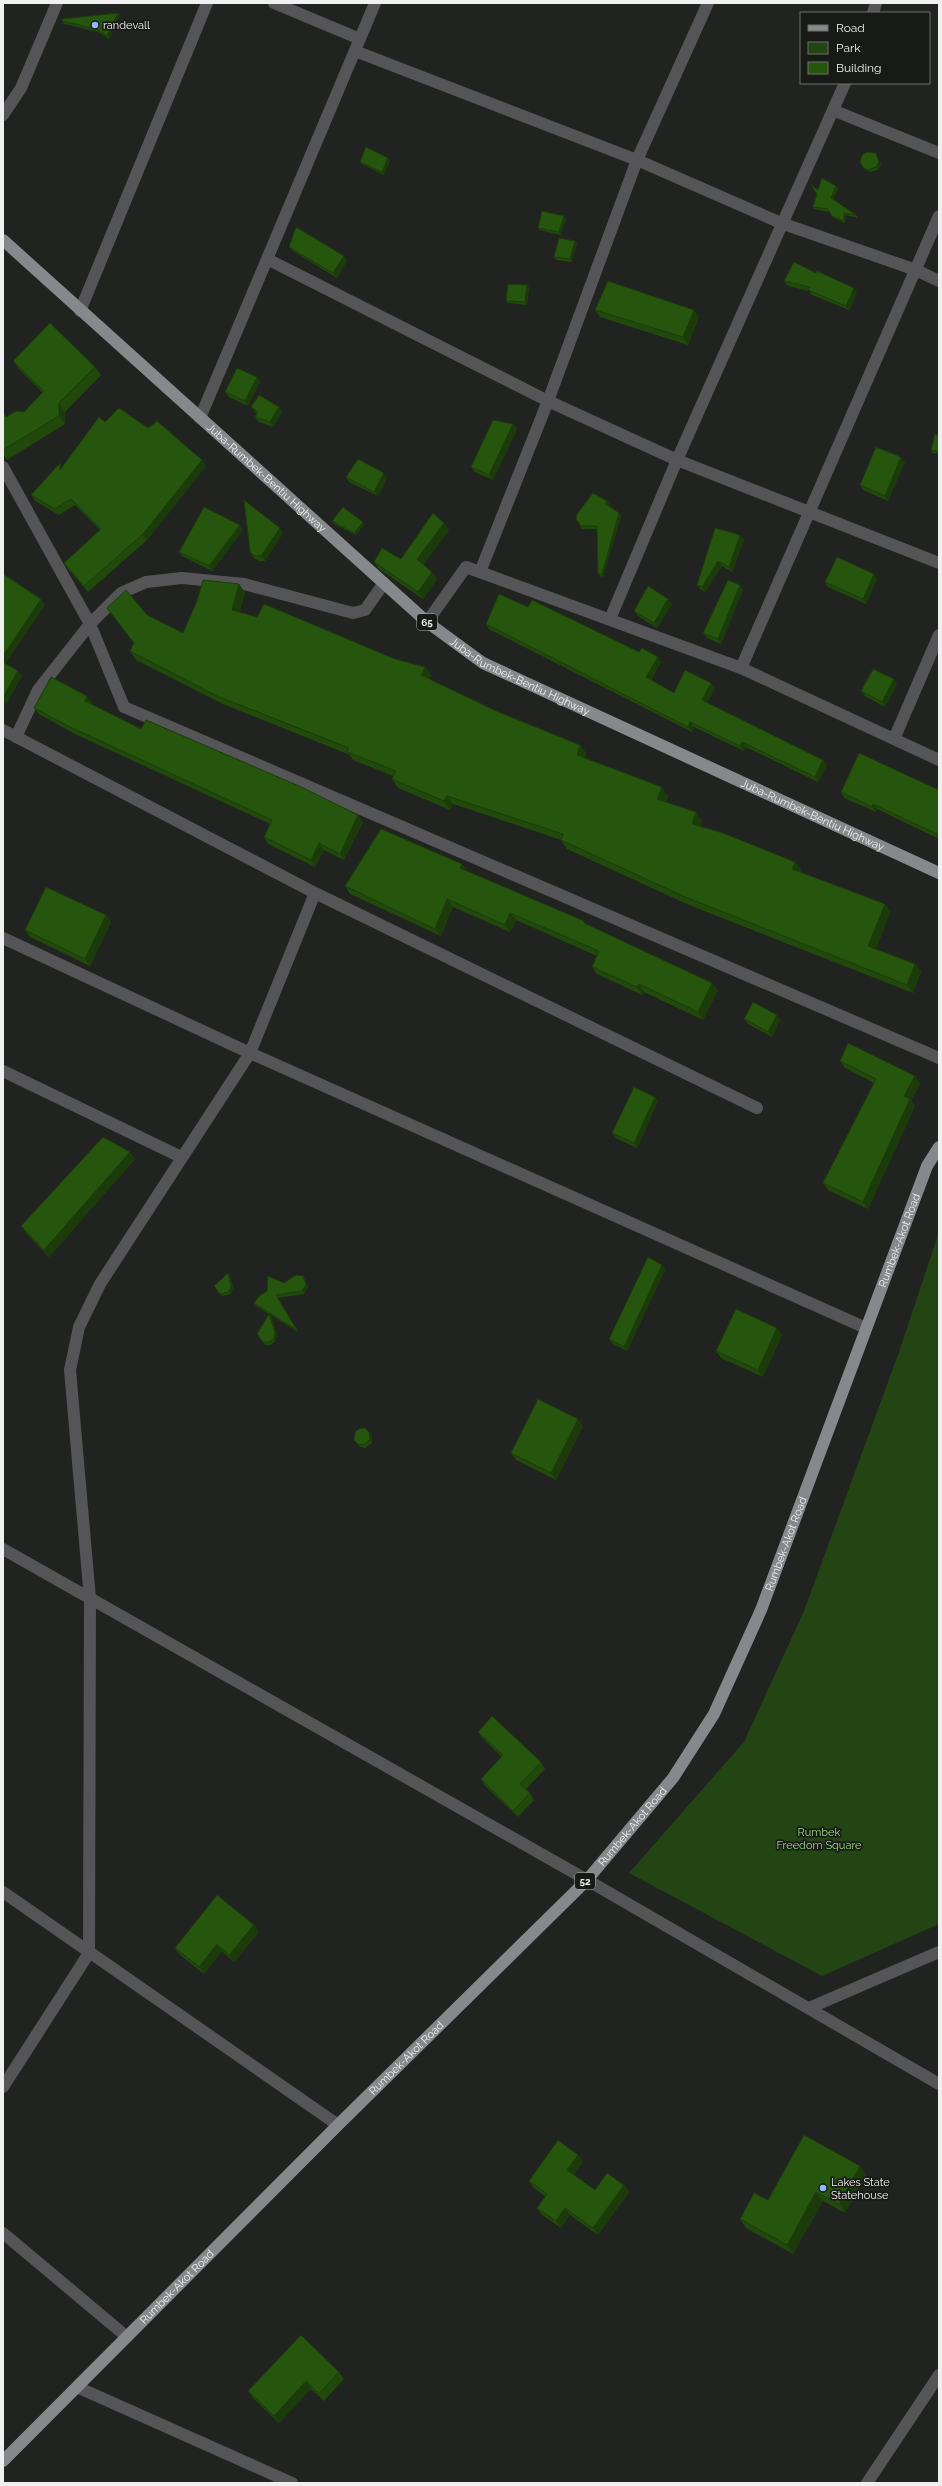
<svg xmlns="http://www.w3.org/2000/svg" width="942" height="2486" font-family="Raleway,sans-serif">
	<rect width="100%" height="100%" fill="#212320"/>
	<path fill="#224513" d="M939,1232V1924L822,1976L629,1873L744,1742L804,1611L899,1352Z"/>
	<g fill="none" stroke-linecap="round" stroke-linejoin="round">
		<path stroke="#555557" stroke-width="12" d="M274,3L360,39
			M873,13L876,3
			M355,51L637,160L781,223L916,270L939,281
			M835,111L939,153
			M3,115L21,88L57,3
			M267,259L548,401L677,460L939,563
			M80,311L207,3
			M200,418L375,3
			M3,467L90,624L124,707L939,1058
			M480,572L548,401L637,160L708,3
			M610,619L677,460L845,83
			M427,622L466,567L741,668L939,760
			M741,668L939,216
			M3,730L315,893L757,1108
			M16,737L38,690L90,624L121,593L146,582L182,578L244,584L353,613L365,610L384,583
			M894,739L939,635
			M3,938L250,1053L866,1328
			M3,1071L181,1157
			M3,1549L587,1880L939,2084
			M3,1892L338,2125
			M809,2008L939,1952
			M3,2087L89,1953L90,1599L70,1370L79,1327L100,1284L250,1053L315,893
			M3,2233L127,2337
			M77,2387L292,2483
			M867,2483L939,2375"/>
		<g stroke="#86888b" stroke-width="12">
			<path id="s1" d="M3,240L427,622L483,663L939,873"/>
			<path id="s2" d="M3,2461L338,2125L587,1880L673,1778L714,1714L761,1610L927,1166L939,1147"/>
		</g>
	</g>
	<path fill="#21490c" d="M120,15L109,39L98,32L64,24L62,21Z
		M876,153L877,156L881,164L878,170L870,172L864,169L863,167Z
		M390,160L384,175L362,164L360,162Z
		M836,186L838,189L833,199L856,215L858,218L846,215L845,223L834,218L829,212L814,209L813,207L818,190Z
		M566,219L560,235L540,230L538,228Z
		M575,241L577,243L571,262L556,260L554,257Z
		M289,247L344,256L347,261L337,278L293,251Z
		M816,273L857,293L849,310L812,295L809,291L788,286L784,281Z
		M529,287L527,305L508,303L506,301Z
		M595,310H694L699,317L688,345L600,317Z
		M13,361L95,367L101,375L65,412V424L7,460L3,454V411L6,417L24,412L43,393L19,369Z
		M257,377L260,382L248,406L229,397L225,392Z
		M251,407H279L282,412L273,427L259,422L255,417L257,414L255,412Z
		M105,422L148,428L202,460L206,466L147,540L88,592L68,569L64,563L100,530L75,505L59,515L35,501L31,495L63,467Z
		M513,424L517,429L493,480L475,472L471,467Z
		M939,435V454L932,453L931,450Z
		M905,462L888,501L863,490L860,485Z
		M346,477L387,478L378,496L349,482Z
		M607,501L609,503L608,505L621,516L603,577L600,576L598,574L597,529H582L576,519Z
		M332,521L364,524L356,535L334,524Z
		M444,523L449,530L423,565L432,572L437,579L423,599L379,569L374,562L401,559Z
		M715,528L744,540L732,572L722,566L705,592L700,589L697,585Z
		M243,530L212,571L182,556L179,552Z
		M283,533L265,561H259L253,557L250,552Z
		M877,579L866,604L828,587L825,582Z
		M239,584L245,593L239,612L395,659L425,667L431,675L429,679L496,711L580,745L586,753L585,758L668,796L666,802L702,821L700,826L795,862L801,870L800,872L885,904L890,912L876,949L915,964L921,972L913,993L689,905L567,849L561,840L453,804L450,810L398,788L392,779L393,776L353,760L350,755L223,704L136,660L130,651L134,643L107,608L147,615L183,633Z
		M743,590L721,644L707,638L703,633Z
		M672,604L657,628L638,616L634,611Z
		M486,624L639,652L661,662L651,680L674,693L715,688L707,703L823,760L827,765L818,782L746,747L744,751L694,727L692,732L489,629Z
		M897,684L885,707L865,696L861,691Z
		M92,703L91,704L141,729L363,822L344,860L324,850L315,867L268,844L264,837L270,824L75,734L39,714L34,708Z
		M939,790V839L877,809L876,812L844,798L841,792Z
		M462,864L467,871L587,925L712,983L718,990L703,1020L644,992L642,995L597,974L592,967L597,956L516,920L510,932L453,907L441,936L350,894L345,886Z
		M106,915L111,922L90,966L30,937L25,930Z
		M744,1019L780,1020L772,1037L748,1024Z
		M840,1061L920,1083L911,1101L915,1106L868,1209L828,1190L823,1183L874,1083L845,1068Z
		M658,1101L637,1148L616,1138L612,1133Z
		M130,1152L135,1159L49,1257L26,1233L21,1226Z
		M662,1265L665,1270L627,1351L613,1344L609,1339Z
		M230,1276L233,1288L231,1294L222,1296L214,1286Z
		M305,1279L308,1287L304,1294L277,1298L298,1332L269,1314L271,1316L277,1335L275,1341L271,1345H265L257,1334L269,1314L256,1306L254,1303L284,1283Z
		M777,1328L782,1335L763,1377L721,1358L716,1351Z
		M583,1426L556,1480L516,1460L511,1453Z
		M369,1432L371,1434L372,1443L365,1448L360,1447L354,1440Z
		M478,1732L541,1762L545,1769L526,1789L530,1793L534,1800L518,1817L485,1786L481,1779L502,1757L483,1739Z
		M259,1932L234,1962L222,1951L204,1974L180,1955L175,1948Z
		M578,2155L583,2162L574,2175L595,2190L624,2185L629,2192L598,2235L570,2215L561,2228L542,2215L537,2208L545,2196L534,2188L529,2181Z
		M866,2175L845,2213L823,2201L793,2254L746,2228L740,2219Z
		M339,2372L344,2379L324,2401L311,2389L279,2423L253,2398L248,2391Z"/>
	<path fill="#1b3c0a" d="M118,13L120,15L109,39L107,36Z
		M876,153L877,156L881,164L878,170L876,167Z
		M388,158L390,160L384,175L382,172Z
		M836,186L838,189L833,200L831,198Z
		M844,213L846,215L845,223L844,221Z
		M564,216L566,219L560,235L559,232Z
		M575,241L577,243L571,262L570,259Z
		M344,256L347,261L337,278L333,273Z
		M527,285L529,287L527,305L525,302Z
		M854,288L857,293L849,310L846,306Z
		M694,310L699,317L688,345L683,337Z
		M257,377L260,382L248,406L245,401Z
		M59,403L65,412V424L59,416Z
		M279,407L282,412L273,427L270,422Z
		M513,424L517,429L493,480L489,475Z
		M901,457L905,462L888,501L885,496Z
		M202,460L206,466L147,540L143,534Z
		M60,463L64,469L60,470Z
		M384,473L387,478L378,496L374,492Z
		M607,501L609,503L607,505L605,503Z
		M619,513L621,516L603,577L602,574Z
		M363,522L364,524L356,535L354,533Z
		M444,523L449,530L422,566L417,559Z
		M240,525L243,530L212,571L209,566Z
		M280,528L283,533L265,561L261,556Z
		M740,535L744,540L732,572L729,567Z
		M718,561L722,566L705,592L702,587Z
		M432,572L437,579L423,599L418,592Z
		M874,574L877,579L866,604L863,599Z
		M239,584L245,593L238,619L232,610Z
		M740,585L743,590L721,644L718,639Z
		M41,599L45,605L4,666L3,664V656Z
		M668,599L672,604L657,628L654,623Z
		M658,657L661,662L649,682L646,677Z
		M425,667L431,675L427,684L421,675Z
		M18,671L22,676L6,705L3,702V698Z
		M894,679L897,684L885,707L882,702Z
		M711,683L715,688L706,705L702,700Z
		M87,696L92,703L89,708L85,701Z
		M690,722L694,727L692,732L688,727Z
		M742,742L746,747L744,751L740,746Z
		M580,745L586,753L583,763L577,755Z
		M823,760L827,765L818,782L815,777Z
		M662,787L668,796L663,808L657,799Z
		M447,796L453,804L450,810L444,801Z
		M873,804L877,809L876,812L872,807Z
		M696,812L702,821L698,832L692,824Z
		M358,815L363,822L344,860L340,854Z
		M319,843L324,850L315,867L311,860Z
		M795,862L801,870L798,877L792,869Z
		M462,864L467,871L460,868Z
		M447,899L453,907L441,936L435,929Z
		M885,904L890,912L874,954L868,946Z
		M510,913L516,920L510,932L505,925Z
		M106,915L111,922L90,966L85,959Z
		M915,964L921,972L913,993L907,985Z
		M712,983L718,990L703,1020L698,1012Z
		M639,984L644,992L642,995L637,987Z
		M777,1015L780,1020L772,1037L768,1032Z
		M915,1076L920,1083L911,1101L915,1106L868,1209L863,1202L904,1096Z
		M655,1097L658,1101L637,1148L634,1143Z
		M130,1152L135,1159L49,1257L44,1250Z
		M662,1265L665,1270L627,1351L624,1347Z
		M228,1273L230,1276L233,1288L231,1294L229,1292Z
		M303,1276L305,1279L308,1287L304,1294L302,1291Z
		M269,1314L271,1316L277,1335L275,1341L274,1339Z
		M777,1328L782,1335L763,1377L758,1370Z
		M578,1419L583,1426L556,1480L551,1473Z
		M369,1432L371,1434L372,1443L370,1440Z
		M254,1925L259,1932L234,1962L229,1955Z
		M217,1944L222,1951L204,1974L199,1967Z
		M578,2155L583,2162L572,2177L567,2170Z
		M860,2166L866,2175L845,2213L839,2204Z
		M624,2185L629,2192L598,2235L593,2228Z
		M816,2192L823,2201L793,2254L787,2245Z
		M565,2208L570,2215L561,2228L556,2221Z
		M306,2381L311,2389L279,2423L274,2416Z"/>
	<path fill="#26550e" stroke="#1b3c0a" d="M118,13L107,36L96,29L62,21V19Z
		M366,147L388,158L382,172L360,162Z
		M867,152L876,153L879,162L876,167L868,170L863,167L860,162L862,155Z
		M822,178L836,186L831,198L856,215L844,213V221L832,216L828,209L813,207L817,194L811,185L818,190Z
		M542,211L564,216L559,232L538,228Z
		M296,227L344,256L333,273L289,247Z
		M559,238L575,241L570,259L554,257Z
		M794,262L816,273L817,271L854,288L846,306L808,290L810,287L784,281Z
		M608,281L694,310L683,337L595,310Z
		M508,284L527,285L525,302L506,301Z
		M50,323L95,367L59,403V416L3,450V413L6,417L16,411L24,412L44,391L13,361Z
		M237,368L257,377L245,401L225,392Z
		M259,395L279,407L270,422L255,417L258,412L251,407Z
		M119,408L148,428L157,421L202,460L143,534L84,586L64,563L101,529L71,499L55,509L31,495L60,463V470L99,417L105,422Z
		M493,420L513,424L489,475L471,467Z
		M935,434L939,435V452L931,450Z
		M876,447L901,457L885,496L860,485Z
		M358,459L384,473L374,492L346,477Z
		M593,493L607,501L605,503L619,513L602,574H598L597,526H581L576,519L577,514Z
		M244,500L280,528L261,556H255L250,552Z
		M204,507L240,525L209,566L179,552Z
		M343,507L363,522L354,533L332,521Z
		M433,513L444,523L417,559L432,572L418,592L374,562L382,548L401,559Z
		M715,528L740,535L729,567L718,561L702,587L697,585Z
		M837,557L874,574L863,599L825,582Z
		M3,574L41,599L3,656Z
		M203,580L239,584L232,610L257,617L264,604L395,659L425,667L421,675L496,711L580,745L577,755L662,787L657,799L696,812L692,824L723,833L795,862L792,869L885,904L868,946L915,964L907,985L683,896L561,840L563,834L447,796L444,801L392,779L396,771L347,752L349,748L217,696L130,651L134,643L107,608L126,590L147,615L183,633L197,601Z
		M728,580L740,585L718,639L703,633Z
		M648,586L668,599L654,623L634,611Z
		M499,594L528,607L532,600L639,652L642,648L658,657L646,677L674,693L685,670L711,683L702,700L823,760L815,777L742,742L740,746L690,722L688,727L486,624Z
		M3,662L18,671L3,698Z
		M873,669L894,679L882,702L861,691Z
		M51,677L87,696L85,701L141,729L146,720L299,786L358,815L340,854L319,843L311,860L264,837L272,820L70,727L34,708Z
		M859,753L939,790V835L873,804L872,807L841,792Z
		M381,829L462,864L460,868L584,921V923L712,983L698,1012L639,984L637,987L592,967L599,951L510,913L505,925L447,899L435,929L345,886Z
		M46,887L106,915L85,959L25,930Z
		M753,1002L777,1015L768,1032L744,1019Z
		M848,1043L915,1076L904,1096L910,1099L863,1202L823,1183L876,1079L840,1061Z
		M634,1087L655,1097L634,1143L612,1133Z
		M103,1137L130,1152L44,1250L21,1226Z
		M648,1257L662,1265L624,1347L609,1339Z
		M228,1273L231,1286L229,1292L220,1294L214,1286Z
		M296,1275L303,1276L306,1285L302,1291L276,1295L297,1330L254,1303L259,1296L267,1291L268,1276L284,1283Z
		M736,1309L777,1328L758,1370L716,1351Z
		M269,1314L275,1333L274,1339L269,1342H263L257,1334Z
		M538,1399L578,1419L551,1473L511,1453Z
		M365,1428L369,1432L370,1440L364,1445L358,1444L354,1440L355,1432L359,1429Z
		M492,1716L541,1762L520,1784L530,1793L513,1811L481,1779L503,1755L478,1732Z
		M217,1895L254,1925L229,1955L217,1944L199,1967L175,1948Z
		M804,2135L860,2166L839,2204L816,2192L787,2245L740,2219L754,2193L768,2200Z
		M558,2140L578,2155L567,2170L595,2190L607,2173L624,2185L593,2228L565,2208L556,2221L537,2208L547,2194L529,2181Z
		M301,2335L339,2372L319,2394L306,2381L274,2416L248,2391Z"/>
	<g fill="#94b7fd" stroke="#181a17" stroke-width="1.5">
		<circle cx="95" cy="25" r="4"/>
		<circle cx="823" cy="2188" r="4"/>
	</g>
	<g text-anchor="middle" stroke-width="3.5" stroke-linejoin="round" paint-order="stroke">
		<g fill="#181a17" stroke="#aeb0ae" stroke-width="1">
			<rect x="417" y="614" width="20" height="16" rx="3"/>
			<rect x="575" y="1873" width="20" height="16" rx="3"/>
		</g>
		<g font-size="10" font-weight="bold" fill="#eff0ef">
			<text x="427" y="626">65</text>
			<text x="585" y="1885">52</text>
		</g>
		<g font-size="11" fill="#eff0ef" stroke="#181a17" text-anchor="start">
			<text x="103" y="29">randevall</text>
			<text x="831" y="2186">Lakes State<tspan x="831" dy="13">Statehouse</tspan></text>
		</g>
		<g font-size="11" fill="#eff0ef" stroke="#181a17">
			<text dy="4" stroke="none"><textPath href="#s1" startOffset="355">Juba-Rumbek-Bentiu Highway</textPath></text>
			<text dy="4" stroke="none"><textPath href="#s1" startOffset="679">Juba-Rumbek-Bentiu Highway</textPath></text>
			<text dy="4" stroke="none"><textPath href="#s1" startOffset="1003">Juba-Rumbek-Bentiu Highway</textPath></text>
			<text dy="4" stroke="none"><textPath href="#s2" startOffset="1542">Rumbek-Akot Road</textPath></text>
			<text dy="4" stroke="none"><textPath href="#s2" startOffset="1218">Rumbek-Akot Road</textPath></text>
			<text dy="4" stroke="none"><textPath href="#s2" startOffset="894">Rumbek-Akot Road</textPath></text>
			<text dy="4" stroke="none"><textPath href="#s2" startOffset="570">Rumbek-Akot Road</textPath></text>
			<text dy="4" stroke="none"><textPath href="#s2" startOffset="246">Rumbek-Akot Road</textPath></text>
		</g>
		<g font-size="11" fill="#99dd80" stroke="#181a17">
			<text x="819" y="1836">Rumbek<tspan x="819" dy="13">Freedom Square</tspan></text>
		</g>
	</g>
	<rect width="942" height="2486" fill="none" stroke="#eff0ef" stroke-width="8"/>
	<rect x="800" y="12" width="130" height="72" fill="#181a17" stroke="#6e706d"/>
	<rect x="808" y="25" width="20" height="6" fill="#86888b" stroke="#6e706d"/>
	<text x="836" y="32" font-size="12" fill="#eff0ef">Road</text>
	<rect x="808" y="42" width="20" height="12" fill="#224513" stroke="#6e706d"/>
	<text x="836" y="52" font-size="12" fill="#eff0ef">Park</text>
	<rect x="808" y="62" width="20" height="12" fill="#26550e" stroke="#6e706d"/>
	<text x="836" y="72" font-size="12" fill="#eff0ef">Building</text>
</svg>
